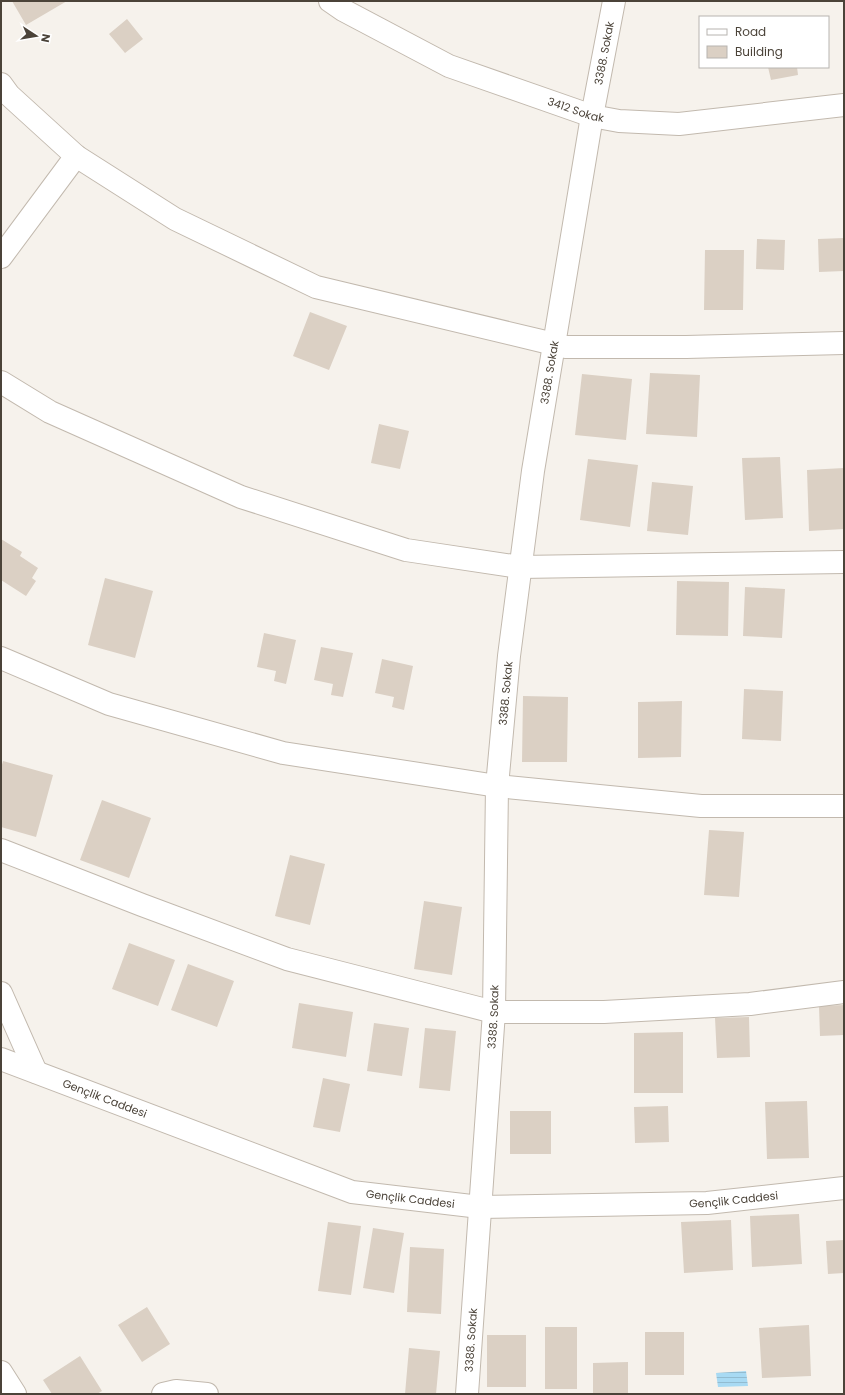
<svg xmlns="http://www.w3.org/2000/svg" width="845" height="1395" font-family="Poppins,sans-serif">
	<defs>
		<pattern id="water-rules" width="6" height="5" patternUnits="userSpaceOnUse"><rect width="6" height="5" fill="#a8daf3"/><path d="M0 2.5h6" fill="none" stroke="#92bcd1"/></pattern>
	</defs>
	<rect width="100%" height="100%" fill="#f6f2ec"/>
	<path fill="url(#water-rules)" d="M746,1371L748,1386L718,1387L716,1373Z"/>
	<path fill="#dbd0c4" d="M12,1H67L26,25Z
		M127,19L143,39L125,53L109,34Z
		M768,67H797L798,75L771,80Z
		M844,238V271L819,272L818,239Z
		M757,239L785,240L784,270L756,269Z
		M705,250H744L743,310H704Z
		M310,312L347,326L329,370L293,356Z
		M650,373L700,375L697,437L646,434Z
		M582,374L632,379L626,440L575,435Z
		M379,424L409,431L400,469L371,463Z
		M780,457L783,518L745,520L742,458Z
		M588,459L638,465L630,527L580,520Z
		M844,468V529L809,531L807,470Z
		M652,482L693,486L688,535L647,531Z
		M1,539L22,552L20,556L38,568L32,578L36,581L26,596L1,580Z
		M105,578L153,591L135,658L88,645Z
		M677,581L729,582L728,636L676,635Z
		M745,587L785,589L782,638L743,636Z
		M264,633L296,640L286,684L274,681L276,671L257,667Z
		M321,647L353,653L343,697L331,695L333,684L314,680Z
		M382,659L413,666L404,710L392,707L394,697L375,693Z
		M744,689L783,691L781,741L742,739Z
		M523,696L568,697L567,762H522Z
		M682,701L681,757L638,758V702Z
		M3,761L53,775L36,837L1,827V768Z
		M102,800L151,818L129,878L80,860Z
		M709,830L744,832L739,897L704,895Z
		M290,855L325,864L310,925L275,916Z
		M424,901L462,907L452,975L414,969Z
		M129,943L175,960L158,1006L112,989Z
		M188,964L234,981L217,1027L171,1010Z
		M299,1003L353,1012L346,1057L292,1048Z
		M844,1005V1035L820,1036L819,1006Z
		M749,1017L750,1057L717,1058L715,1018Z
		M374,1023L409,1028L402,1076L367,1071Z
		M425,1028L456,1031L450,1091L419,1088Z
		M683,1032V1093H634V1033Z
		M323,1078L350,1084L340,1132L313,1127Z
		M807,1101L809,1158L767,1159L765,1102Z
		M668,1106L669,1142L635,1143L634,1107Z
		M510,1111H551V1154H510Z
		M799,1214L802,1264L752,1267L750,1216Z
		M731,1220L733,1270L684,1273L681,1222Z
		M328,1222L361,1226L351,1295L318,1291Z
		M373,1228L404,1233L394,1293L363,1288Z
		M844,1240V1273L828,1274L826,1241Z
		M410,1247L444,1249L441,1314L407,1312Z
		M147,1307L170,1344L142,1362L118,1325Z
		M809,1325L811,1376L762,1378L759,1328Z
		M545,1327H577V1389H545Z
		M645,1332H684V1375H645Z
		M487,1335H526V1387H487Z
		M409,1348L440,1351L436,1394H405Z
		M80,1356L102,1391L97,1394H52L43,1380Z
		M628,1362V1394H593V1363Z"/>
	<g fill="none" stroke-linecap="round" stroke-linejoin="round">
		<g stroke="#c2b9ae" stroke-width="24">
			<g id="minor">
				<path id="s1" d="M330,1L343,10L449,66L592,116L619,121L679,124L844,105"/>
				<path d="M1,84L9,95L76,156L175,219L316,287L554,344L565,347H686L844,343"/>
				<path d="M1,257L76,156"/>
				<path d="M1,382L50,412L241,497L406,550L520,567L844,562"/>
				<path d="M1,658L109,704L283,753L497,786L701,806H844"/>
				<path d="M1,850L142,905L287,959L494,1012H604L750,1004L844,992"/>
				<path d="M1,993L36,1072"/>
				<path id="s2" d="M1,1059L352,1192L480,1207L707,1203L844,1188"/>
				<path d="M1,1372L15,1394"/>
				<path d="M163,1394L176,1391L207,1394"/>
				<path id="s3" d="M467,1394L494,1012L497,786L509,656L533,471L592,116L614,1"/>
			</g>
		</g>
		<use href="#minor" stroke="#fff" stroke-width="22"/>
	</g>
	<g text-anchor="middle" stroke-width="3" stroke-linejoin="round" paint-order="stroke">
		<g font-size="11" fill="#4b4339" stroke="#fff">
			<text dy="4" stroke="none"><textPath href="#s3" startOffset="1350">3388. Sokak</textPath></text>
			<text dy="4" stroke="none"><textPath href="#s1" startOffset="270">3412 Sokak</textPath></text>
			<text dy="4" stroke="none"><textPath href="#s3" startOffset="1026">3388. Sokak</textPath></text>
			<text dy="4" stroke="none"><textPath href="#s3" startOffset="702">3388. Sokak</textPath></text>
			<text dy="4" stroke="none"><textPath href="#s3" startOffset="378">3388. Sokak</textPath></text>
			<text dy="4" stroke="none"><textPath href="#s2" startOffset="111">Gençlik Caddesi</textPath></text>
			<text dy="4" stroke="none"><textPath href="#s2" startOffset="434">Gençlik Caddesi</textPath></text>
			<text dy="4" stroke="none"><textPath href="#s2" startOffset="758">Gençlik Caddesi</textPath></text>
			<text dy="4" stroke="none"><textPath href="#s3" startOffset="54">3388. Sokak</textPath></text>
		</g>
	</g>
	<rect width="845" height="1395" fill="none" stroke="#4b4339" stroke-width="4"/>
	<rect x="699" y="16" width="130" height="52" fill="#ffffff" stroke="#b7b4b0"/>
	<rect x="707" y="29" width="20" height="6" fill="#ffffff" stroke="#b7b4b0"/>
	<text x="735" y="36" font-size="12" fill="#4b4339">Road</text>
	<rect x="707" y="46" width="20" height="12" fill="#dbd0c4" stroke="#b7b4b0"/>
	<text x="735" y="56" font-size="12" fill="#4b4339">Building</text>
	<g transform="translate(36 36) rotate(102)" stroke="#ffffff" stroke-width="3" paint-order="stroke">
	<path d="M0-3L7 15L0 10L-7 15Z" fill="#4b4339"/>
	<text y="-6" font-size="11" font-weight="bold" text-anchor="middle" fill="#4b4339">N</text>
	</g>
</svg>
